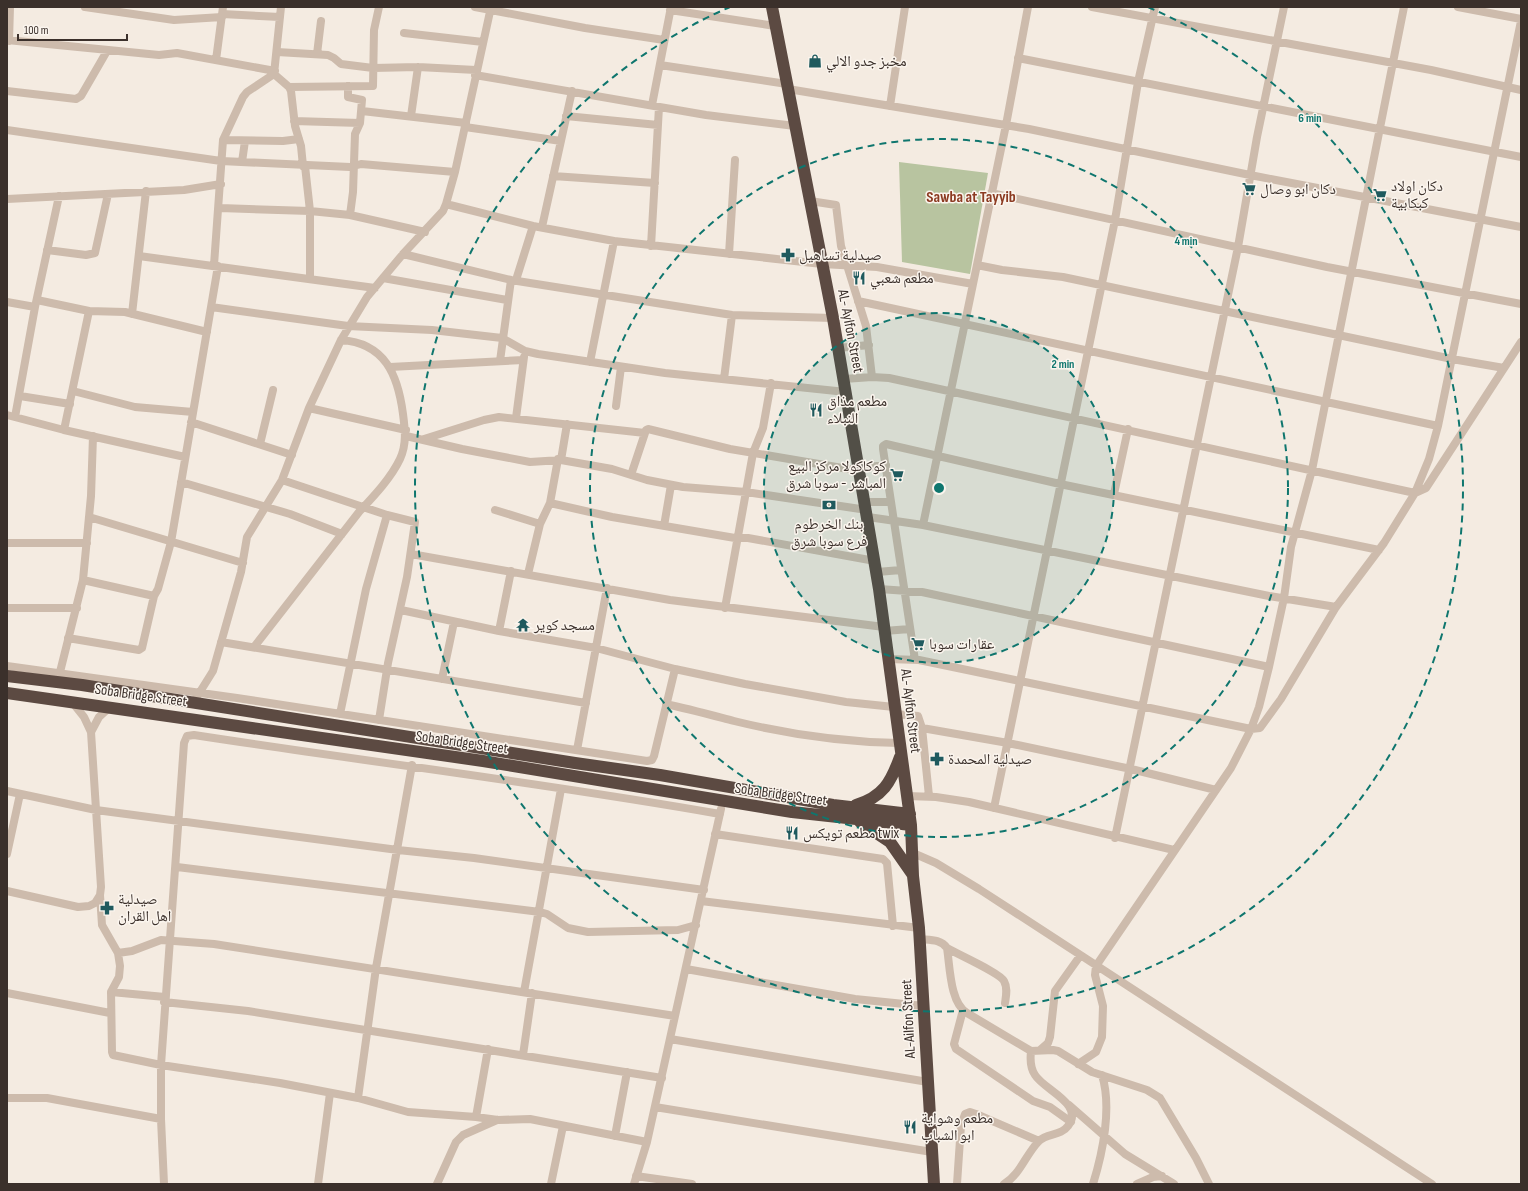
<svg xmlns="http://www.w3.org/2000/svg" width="1528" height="1191" font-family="'Sofia Sans Condensed','Noto Naskh Arabic',sans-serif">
	<rect width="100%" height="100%" fill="#f4ebe1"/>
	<path fill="#b8c4a0" d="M899,162L988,173L970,274L902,262Z"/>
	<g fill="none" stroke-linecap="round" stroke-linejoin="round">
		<path stroke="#cdbbac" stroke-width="8" d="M85,7L174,20L222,17
			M281,7L274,74L289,87L291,91L295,126L301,146L303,166
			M475,7L585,28L664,40
			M1092,7L1431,70L1521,90
			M1458,7L1521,19
			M670,10L775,26
			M222,14L280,17
			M404,33L483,42
			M7,40L159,55L177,53L275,71
			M9,41L10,7
			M277,52L328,55L334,58L341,64L373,68L418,67L476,70
			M317,54L321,21
			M1018,58L1521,157
			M216,60L223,7
			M660,65L787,84
			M475,75L706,115L795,126
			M348,86V97L362,100L360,123L355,134L353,192L350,215
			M289,87L373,86L374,30L379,7
			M788,89L1029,129L1250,175L1521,227
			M7,91L76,99L81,96L107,51
			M652,105L671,7
			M890,106L905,7
			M362,111L466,123
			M411,116L418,67
			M566,116L658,125
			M294,121L360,123
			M465,127L561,141
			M7,130L221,161L350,167L361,164L455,172
			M223,140L283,141L299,139
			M242,162L245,141
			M305,166L310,211V278
			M553,176L655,183
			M991,193L1327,267L1521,304
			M7,199L184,190L221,184
			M810,201L836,205L841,246L866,326L872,377
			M446,204L533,226L614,241L822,264L877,267L973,284
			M220,208L310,211L350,215L425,232
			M542,227L572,91
			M651,246L659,107
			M47,250L86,255L95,253L108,194
			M403,254L511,280L732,315L833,318
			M729,254L735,160
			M139,256L375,288
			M214,265L223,140L243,97L247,92L274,74
			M977,265L1002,270L1063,277L1452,359L1504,368
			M383,278L507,300
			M516,280L533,226
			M37,300L89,311L64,430
			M858,301L1438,426
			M7,302L35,307L59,196
			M211,307L348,326L432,330L502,338L525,351L538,354L665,373L846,392
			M89,311L125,312L207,332
			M132,314L146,191
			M838,348L869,345
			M500,361L511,280
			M590,362L614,241
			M390,367L523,360
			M724,379L732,315
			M844,379L872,377L889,378L1415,493L1429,459L1438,426L1521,21
			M73,391L135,407L193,412
			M20,396L70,404
			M616,406L621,367
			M309,408L406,430
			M7,415L64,430L185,457
			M15,417L35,307
			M516,418L524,357
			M191,422L292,455
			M406,436L462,449L530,462L561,460L612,469L647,480L683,487L746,492L867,510
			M424,439L484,420L499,417L645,433
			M260,444L273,390
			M561,460L567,424
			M860,468L886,465
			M631,475L646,430L648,429L730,449L860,471
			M282,480L387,515L415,522L407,577L388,663L379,720
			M181,482L290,514L342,534
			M1114,494L1128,429
			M865,502H891
			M550,503L612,517L735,538H748L875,561
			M495,510L540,524
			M89,517L243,563
			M868,517L923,525L1269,596L1336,607
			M923,525L1006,125L1028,7
			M664,526L671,485
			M7,543H87
			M411,554L670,600L884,627
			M877,572L901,570
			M528,574L540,524L550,503L558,459
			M83,580L154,596
			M879,589L922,592L1269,667
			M7,608H77
			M725,608L753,453L763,428L771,383
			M401,610L499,631L596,648L675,669L745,684L846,702L894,707
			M499,631L511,571
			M884,631L910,629
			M68,638L139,650L142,648L154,596L158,589L171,542L218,266
			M221,642L586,703
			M254,647L359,512C374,496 391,478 400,459C407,444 405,429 403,414C398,375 385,343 341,340
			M888,659L919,660L1251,729L1260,728L1281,699L1336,607L1384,543L1415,493L1426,488L1521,342
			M915,660L883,449V446L886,444L1060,484L1379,550
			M7,666L237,698L647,761L652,760L654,756L675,669
			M60,672L83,580L91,496L93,436
			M442,679L454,622
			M193,703L213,671L241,572L247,537L282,480L309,408L341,340L367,297L403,254L443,211L446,204L455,172L491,7
			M666,704C689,709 711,715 734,721C787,734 844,742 899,743
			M340,714L366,589L387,515
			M895,714L918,716L922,728L1008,743L1131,769L1216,790
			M922,728L929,796
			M91,732L99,717L110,707
			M577,750L607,588
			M7,791L96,810L398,850L474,858L704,890
			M907,796L936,797L969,802L1174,850
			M994,808L1115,220L1138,82L1155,7
			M715,834L883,859L887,863L893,926
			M1115,838L1238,247L1257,137L1284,7
			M913,853L936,863L979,889L1432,1184
			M7,854L20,794
			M177,867L540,912L547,914L568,928L588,932L678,930L696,925
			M7,891L78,907L89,906L95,903L100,895L101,887L91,732L84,717L72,702
			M100,895L102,925L118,953L120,966L119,977L111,992L112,1052L113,1055L161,1065L280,1083L358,1098L408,1112L476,1117L498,1120L530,1119L647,1142
			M701,901L919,928
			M920,939C930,940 941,939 947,948C950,967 950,1003 967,1013L1031,1051C1030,1060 1030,1068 1035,1075C1044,1090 1085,1104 1068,1126C1061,1136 1047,1133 1039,1141C1026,1154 1020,1175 1004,1184
			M947,948C959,955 1000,973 1004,981C1008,988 1006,996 1005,1003
			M118,953L132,951L161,940L214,944L675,1016
			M686,969L855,999L924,1006
			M111,992L165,997
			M524,992L561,789
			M7,993L110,1013
			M164,1002L248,1011L662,1078
			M963,1010L954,1044L956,1049L1033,1101L1050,1107L1071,1122
			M670,1039L928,1082
			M1040,1050L1048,1043L1050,1037L1055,991L1080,956
			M1031,1051L1053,1050L1058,1051L1092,1072L1147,1090L1160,1098L1196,1158L1209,1184
			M523,1055L532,993
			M1078,1064L1096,1052L1102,1037L1103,1006L1095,975L1096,966L1231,768L1251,729L1259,707L1269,667L1284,598L1291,547L1312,470L1404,7
			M7,1098H47L161,1119
			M358,1098L376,968L412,765
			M1069,1105L1125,1154L1174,1184
			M655,1107L932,1152
			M476,1117L488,1049
			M615,1136L627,1072
			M636,1176L692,1184
			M164,1184L161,1119V1065L184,743L187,736L194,735C369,762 545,783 720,814
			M318,1184L330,1093
			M437,1184L456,1142L463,1135L497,1120
			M551,1184L563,1126
			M634,1184L647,1142L721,809
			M957,1184L961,1125L965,1114L970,1112L976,1114L1039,1141
			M1093,1184C1103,1152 1112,1107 1102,1075
			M1137,1184L1153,1177L1162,1176"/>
		<path stroke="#5c4a42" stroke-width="12" d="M772,7L833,318L879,589L911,825L913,876L919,928L934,1184
			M7,676L82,685L575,763L660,775L833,805L910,814
			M7,693L483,761L792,812L911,825
			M856,805C883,797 891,782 900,757
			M860,822L890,842L913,875"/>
	</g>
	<circle cx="939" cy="488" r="175" fill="#0f766e" fill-opacity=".12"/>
	<g fill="none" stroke="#0f766e" stroke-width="2" stroke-dasharray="7 5">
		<circle cx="939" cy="488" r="175"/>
		<circle cx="939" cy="488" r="349"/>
		<path d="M1148 7A524 524 0 1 1 730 7"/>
	</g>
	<defs>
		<g id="shop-bare" transform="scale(1.08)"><path d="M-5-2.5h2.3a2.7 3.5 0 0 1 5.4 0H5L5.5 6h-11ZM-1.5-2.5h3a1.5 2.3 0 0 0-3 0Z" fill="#1f5a5e" stroke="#fbf5ee" stroke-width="2.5" paint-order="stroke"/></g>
		<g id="supermarket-bare" transform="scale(1.08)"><path d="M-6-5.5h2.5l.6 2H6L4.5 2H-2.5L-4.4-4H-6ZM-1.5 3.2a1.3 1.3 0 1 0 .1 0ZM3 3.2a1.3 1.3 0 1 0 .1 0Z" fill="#1f5a5e" stroke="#fbf5ee" stroke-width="2.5" paint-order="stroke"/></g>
		<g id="pharmacy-bare" transform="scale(1.08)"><path d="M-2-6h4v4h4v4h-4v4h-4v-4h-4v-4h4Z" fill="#1f5a5e" stroke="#fbf5ee" stroke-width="2.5" paint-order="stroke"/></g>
		<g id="restaurant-bare" transform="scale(1.08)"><path d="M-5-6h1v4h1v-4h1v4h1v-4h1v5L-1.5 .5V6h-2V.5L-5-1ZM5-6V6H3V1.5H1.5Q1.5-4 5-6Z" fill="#1f5a5e" stroke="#fbf5ee" stroke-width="2.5" paint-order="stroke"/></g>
		<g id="bank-bare" transform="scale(1.08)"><path d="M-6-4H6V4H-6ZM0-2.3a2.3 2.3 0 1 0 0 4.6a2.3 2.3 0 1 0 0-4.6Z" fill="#1f5a5e" stroke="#fbf5ee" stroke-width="2.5" paint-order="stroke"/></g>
		<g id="temple-bare" transform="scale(1.08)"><path d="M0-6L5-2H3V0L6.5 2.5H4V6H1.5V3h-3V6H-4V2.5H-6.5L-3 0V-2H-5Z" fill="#1f5a5e" stroke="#fbf5ee" stroke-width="2.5" paint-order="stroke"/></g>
	</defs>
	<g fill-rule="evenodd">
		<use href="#shop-bare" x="815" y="61"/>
		<use href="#supermarket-bare" x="1249" y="189"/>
		<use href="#supermarket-bare" x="1380" y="195"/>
		<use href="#pharmacy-bare" x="788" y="255"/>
		<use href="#restaurant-bare" x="859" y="278"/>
		<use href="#restaurant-bare" x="816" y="410"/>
		<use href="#supermarket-bare" x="897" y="475"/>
		<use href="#bank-bare" x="829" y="505"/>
		<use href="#temple-bare" x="523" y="625"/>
		<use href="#supermarket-bare" x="918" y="644"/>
		<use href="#pharmacy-bare" x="937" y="759"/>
		<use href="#restaurant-bare" x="792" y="833"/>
		<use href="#pharmacy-bare" x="107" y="908"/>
		<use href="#restaurant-bare" x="910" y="1127"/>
	</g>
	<g text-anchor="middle" stroke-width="3" stroke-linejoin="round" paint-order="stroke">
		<g font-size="15" fill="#3b302b" stroke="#fbf5ee" text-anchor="start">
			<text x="826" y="66">مخبز جدو الالي</text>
			<text x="1391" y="191">دكان اولاد<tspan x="1391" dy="17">كبكابية</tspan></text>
			<text x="1260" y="194">دكان ابو وصال</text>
			<text x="799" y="260">صيدلية تساهيل</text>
			<text x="870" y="283">مطعم شعبي</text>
			<text x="827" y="406">مطعم مذاق<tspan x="827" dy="17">النبلاء</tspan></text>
			<text x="886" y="471" text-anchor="end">كوكاكولا مركز البيع<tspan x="886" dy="17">المباشر - سوبا شرق</tspan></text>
			<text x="829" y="529" text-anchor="middle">بنك الخرطوم<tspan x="829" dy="17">فرع سوبا شرق</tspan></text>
			<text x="534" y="630">مسجد كوير</text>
			<text x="929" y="649">عقارات سوبا</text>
			<text x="948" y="764">صيدلية المحمدة</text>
			<text x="803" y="838">مطعم تويكس twix</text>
			<text x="118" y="904">صيدلية<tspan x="118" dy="17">اهل القران</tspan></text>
			<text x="921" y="1123">مطعم وشواية<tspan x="921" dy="17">ابو الشباب</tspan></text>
		</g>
		<g font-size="15" fill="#3b302b" stroke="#fbf5ee">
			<text transform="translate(851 331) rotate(79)" y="5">AL- Aylfon Street</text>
			<text transform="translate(141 695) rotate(8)" y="5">Soba Bridge Street</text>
			<text transform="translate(911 711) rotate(83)" y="5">AL- Aylfon Street</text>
			<text transform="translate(462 742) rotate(8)" y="5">Soba Bridge Street</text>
			<text transform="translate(781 794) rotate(8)" y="5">Soba Bridge Street</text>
			<text transform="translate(908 1019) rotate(-93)" y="5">AL-Ailfon Street</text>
		</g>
		<g font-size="16" font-weight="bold" fill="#8c3b22" stroke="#fbf5ee">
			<text x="971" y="202">Sawba at Tayyib</text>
		</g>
	</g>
	<circle cx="939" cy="488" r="6" fill="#0f766e" stroke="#fbf5ee" stroke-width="2"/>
	<g font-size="12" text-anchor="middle" font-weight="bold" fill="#0f766e" stroke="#fbf5ee" stroke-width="3" stroke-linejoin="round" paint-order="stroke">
		<text x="1310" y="122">6 min</text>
		<text x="1186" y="245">4 min</text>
		<text x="1063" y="368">2 min</text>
	</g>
	<rect width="1528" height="1191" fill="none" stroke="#3b302b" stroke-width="16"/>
	<path d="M18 34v6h109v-6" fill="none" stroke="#3b302b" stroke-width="2"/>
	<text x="24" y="34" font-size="12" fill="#3b302b" stroke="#fbf5ee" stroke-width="3" paint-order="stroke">100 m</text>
</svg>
